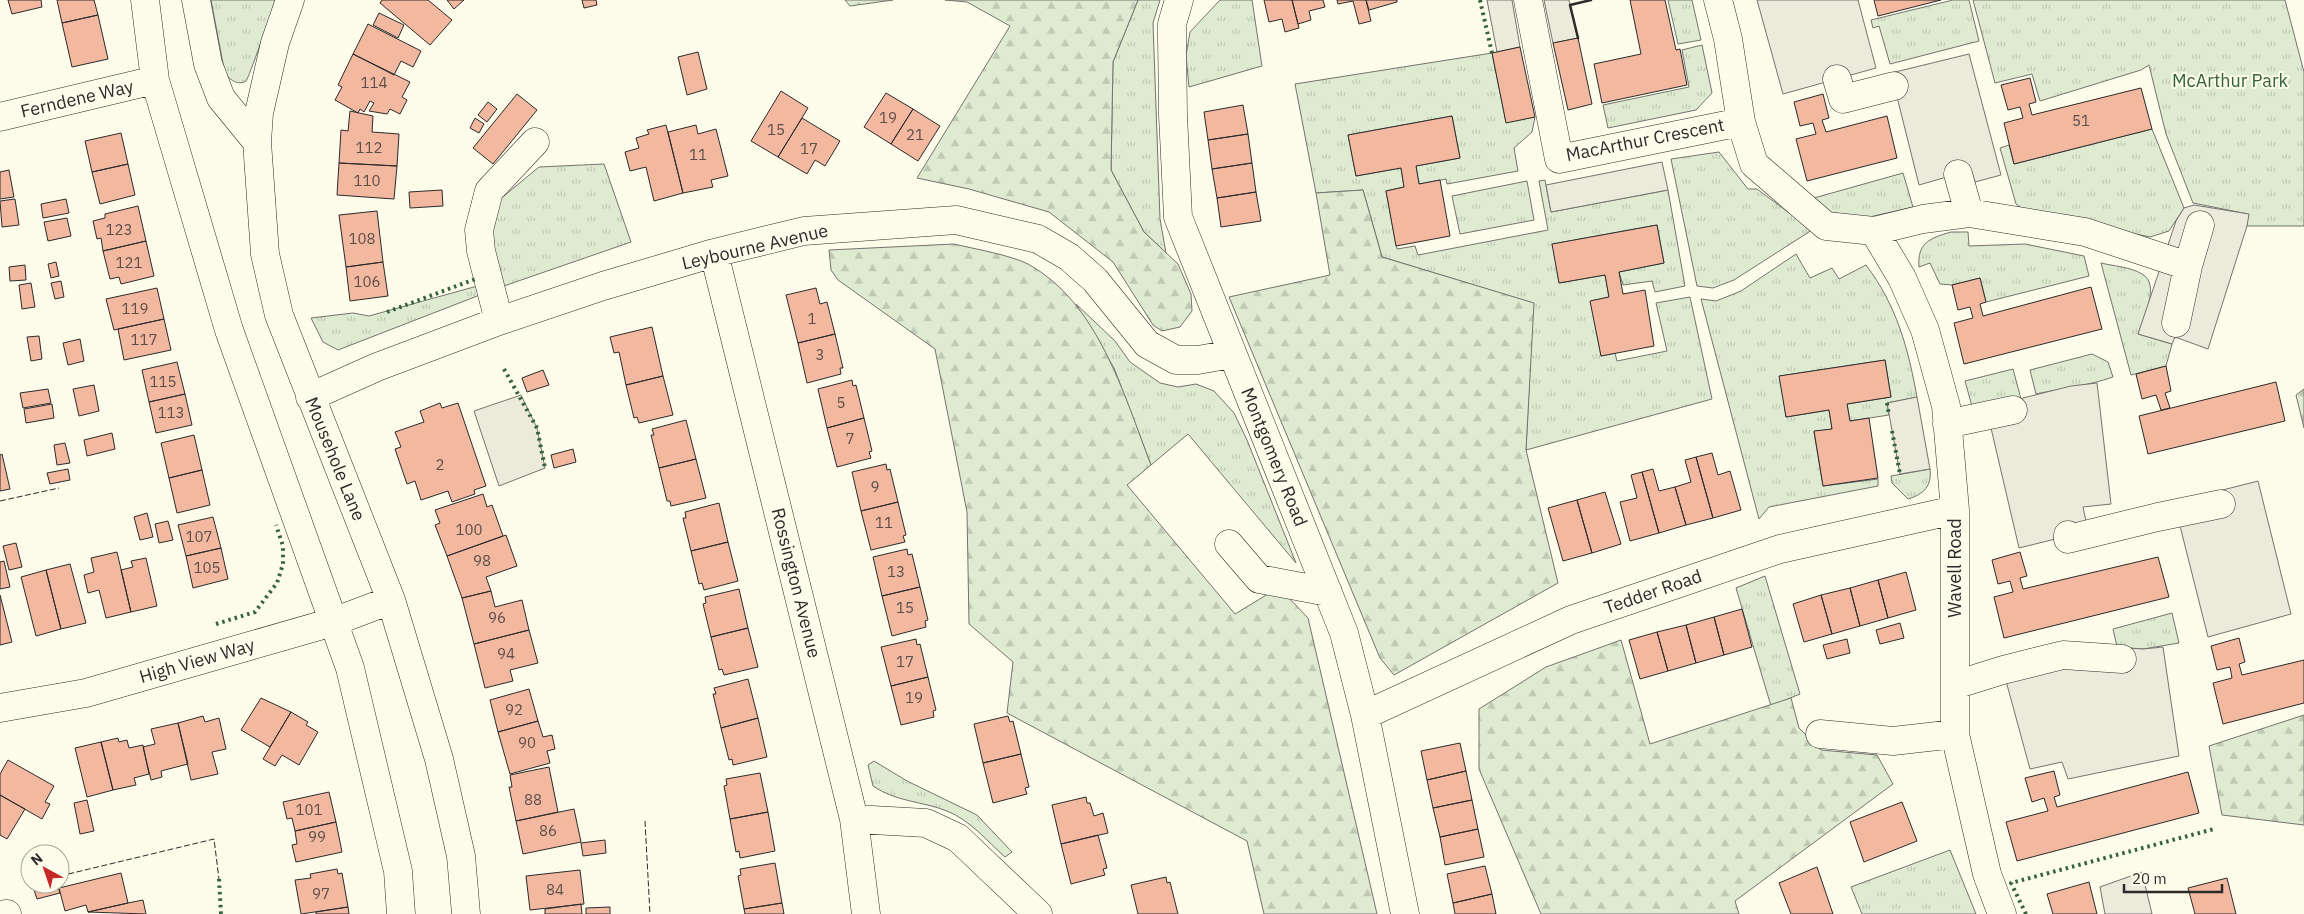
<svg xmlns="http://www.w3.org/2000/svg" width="2304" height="914" font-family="'IBM Plex Sans',sans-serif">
	<defs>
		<pattern id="grass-tufts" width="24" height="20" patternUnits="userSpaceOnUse" patternTransform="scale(1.25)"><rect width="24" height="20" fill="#deebd1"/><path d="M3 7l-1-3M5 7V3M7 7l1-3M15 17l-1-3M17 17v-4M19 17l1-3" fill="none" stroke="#bfcab4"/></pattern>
		<pattern id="forest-firs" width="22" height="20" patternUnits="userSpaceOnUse" patternTransform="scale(1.25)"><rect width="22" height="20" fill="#deebd1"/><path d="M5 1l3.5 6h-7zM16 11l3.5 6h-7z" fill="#bfcab4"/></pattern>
	</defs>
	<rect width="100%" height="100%" fill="#fdfbea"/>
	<path fill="url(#grass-tufts)" stroke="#74746e" d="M211,0H277C271,12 249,78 246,81C238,86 231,80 225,74Z
		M1138,0H1160L1153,23L1160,219L1166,253L1144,232L1111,170L1113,62Z
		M1220,0H1252L1262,66L1189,87L1186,55L1190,32Z
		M1668,0H1692L1701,40L1678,44Z
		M1953,0H1969L1979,41L1890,64L1879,26L1873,28L1871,20Z
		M1973,0H2285L2304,72V226H2247L2248,214L2193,203L2166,134L2149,65L2141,70L2040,101L2032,74L1995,83Z
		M1702,45L1712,93L1696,110L1608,128L1603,105L1689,87L1682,50Z
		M1492,53L1506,122L1535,117L1532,132L1514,148L1518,171L1447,184L1446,179L1419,184L1416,166L1460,158L1452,116L1348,135L1356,176L1401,168L1404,187L1386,191L1397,249L1415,246L1418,255L1548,230L1539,181L1545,180L1551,212L1668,190L1685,286L1655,292L1652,281L1623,285L1619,272L1664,263L1657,225L1553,244L1559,283L1605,275L1609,297L1591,301L1601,356L1615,353L1617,361L1667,351L1656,303L1690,297L1712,399L1526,450L1533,303L1382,257L1363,190L1316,193L1295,84Z
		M2152,129L2184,208L2169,231L2150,237L2032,213L2022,209L2016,204L2000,148L2009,145L2014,164Z
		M1719,152L1748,189H1757L1812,230L1734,280L1713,288L1697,286L1671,159Z
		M604,164L631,242L501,287L485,238L499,200L539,167Z
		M1903,173L1913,207L1865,218L1829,212L1814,198Z
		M1527,181L1534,220L1460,234L1452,196Z
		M1951,232H1968L1969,246L2025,244L2084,256L2089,276L1986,302L1980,278L1952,285L1940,284L1930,263L1919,267C1917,243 1930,238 1951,232Z
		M1796,254L1810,278L1832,268L1839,279L1866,265C1897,306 1908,348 1917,397L1887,403L1889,415L1850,421L1847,404L1891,397L1885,360L1780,376L1786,417L1829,410L1832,429L1814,432L1823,486L1878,479V486L1769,507L1759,519L1701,299L1716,301L1741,291Z
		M2101,263C2113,266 2131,267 2142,274C2161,284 2143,319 2138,334L2172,344L2166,366L2131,375Z
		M481,285L485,293L338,350L323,342L311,318L353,313L369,316Z
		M1076,304L1115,341L1130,362L1160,383L1178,387L1196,384L1214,391L1234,413L1247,440L1296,563L1188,434L1151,465L1114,368Z
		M2092,354L2108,362L2113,377C2088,386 2062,388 2036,394L2030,370Z
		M2013,369L2021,399L1973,410L1965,381Z
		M1930,469C1932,486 1924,494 1908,499L1892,483L1891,476Z
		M1765,576L1800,694L1771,706L1736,588Z
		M2172,613L2179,643L2143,649L2117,647L2113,629Z
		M874,761L907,781L977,815L1012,852L1005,857C987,841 970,820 947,811C922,801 896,802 873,786L868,765Z
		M1950,850L1976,914H1862L1851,887Z"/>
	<path fill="url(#forest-firs)" stroke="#74746e" d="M845,0H893L850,6Z
		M945,0H1138L1113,62L1111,170L1144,232L1178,264L1191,294L1192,311L1180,327L1162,331L1153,325L1113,262L1049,212L969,189L917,178L1010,26L967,2Z
		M1363,190L1382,257L1534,303L1526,450L1558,583L1394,675L1380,658L1229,297L1330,275L1316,193Z
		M954,244C975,249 1010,255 1028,264C1098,302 1124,395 1151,465L1127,485L1235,614L1268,594L1286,595L1308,618L1377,914H1264L1247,841L1007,713L1013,662L969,624L967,512L935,349L838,280L831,270L829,250Z
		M2304,389V428L2296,395Z
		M1621,640L1650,744L1791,698L1799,728L1821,750L1877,755L1893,784L1735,901L1739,914H1541L1479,769V709L1546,667Z
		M2304,715V825L2222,815L2209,746Z"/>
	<path fill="#eceadb" stroke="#74746e" d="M1487,0H1512L1520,47L1497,52Z
		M1544,0H1569L1578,38L1553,43Z
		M1757,0H1858L1876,68L1783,94Z
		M1969,54L2001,175L1975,182L1971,170L1919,185L1891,73Z
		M1662,162L1668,190L1551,212L1546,185Z
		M2194,205L2249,214L2247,226L2208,349L2175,337L2172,344L2138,334L2176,221L2184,208Z
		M2097,383L2111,504L2083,507L2088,531L2019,548L1991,428L2011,401L2071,386Z
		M521,395L537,428L545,468L499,486L474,411Z
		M1917,397L1930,469L1900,474L1887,403Z
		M2258,481L2291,614L2208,637L2180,526L2199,496Z
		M2060,644L2143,649L2163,647L2179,756L2068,779L2062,762L2030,769L2000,659Z
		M2142,872L2152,914H2105L2100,887Z"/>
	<path fill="#f2b8a0" stroke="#2b2b2b" d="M8,0H41L42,7L12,14Z
		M57,0H94L98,15L62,23Z
		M382,0H428L452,20L430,45L380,3Z
		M447,0H464L454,9Z
		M582,0H596L597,5L584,8Z
		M1264,0H1292L1299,28L1285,32L1282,19L1269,22Z
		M1292,0H1323L1325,7L1309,11L1311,20L1298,24Z
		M1337,0H1366L1371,21L1359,24L1353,1L1338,4Z
		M1366,0H1397V2L1369,10Z
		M1630,0H1665L1676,50L1680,49L1687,85L1602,103L1594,64L1641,54Z
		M1874,0H1941L1878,16Z
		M379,13L404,25L398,38L373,25Z
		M98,15L108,59L72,67L62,23Z
		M368,24L421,51L413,67L401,61L394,75L353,54Z
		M1578,38L1592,104L1568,110L1553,43Z
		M1520,47L1535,117L1506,123L1492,53Z
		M698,52L707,89L687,95L678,57Z
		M353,54L410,82L402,97L407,100L400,114L390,109L387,114L369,111L374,103L370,101L364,112L360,109L358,113L335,100L342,87L338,85Z
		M2030,78L2036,102L2029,104L2032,115L2141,88L2152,129L2014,164L2004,123L2023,118L2020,107L2008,110L2001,85Z
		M781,91L808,108L778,157L751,141Z
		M886,93L913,109L891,144L864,127Z
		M517,94L537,110L493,164L473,148Z
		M1823,94L1829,118L1822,120L1826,132L1887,116L1897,158L1807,181L1796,139L1816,134L1813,123L1800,126L1794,102Z
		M488,102L497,109L487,122L478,115Z
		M1243,105L1248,134L1208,140L1204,112Z
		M913,109L940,126L918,161L891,144Z
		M350,111L373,116L372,132L399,134L397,166L339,163L341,130L348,131Z
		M1452,116L1460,158L1416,166L1419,184L1440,180L1450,236L1396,246L1386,191L1404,187L1401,168L1356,176L1348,135Z
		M475,118L484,124L479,133L470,128Z
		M802,118L840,141L825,166L815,160L807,174L778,157Z
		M666,125L683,193L654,201L646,167L630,171L625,152L639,148L636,138L649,134L647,130Z
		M696,125L698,134L716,129L728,176L711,180L713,187L683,193L668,132Z
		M121,133L128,164L92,172L85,141Z
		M1248,134L1252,163L1212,169L1208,140Z
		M339,163L397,166L394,199L337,195Z
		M1252,163L1256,192L1217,198L1212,169Z
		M128,164L135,195L100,204L92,172Z
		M9,170L14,197L0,199V172Z
		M442,190L443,206L410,208L409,192Z
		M1256,192L1261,221L1221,227L1217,198Z
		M15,199L19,225L2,227L0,201Z
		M66,199L69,213L43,218L41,204Z
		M138,206L146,241L103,251L101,238L97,239L93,221L105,218V214Z
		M377,211L383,262L346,267L339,215Z
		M67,218L71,236L48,241L44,222Z
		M1657,225L1664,263L1619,272L1623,294L1645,290L1654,346L1601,356L1590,301L1609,297L1605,275L1559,283L1552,244Z
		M146,241L154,276L121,284L119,277L110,279L103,251Z
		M56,262L59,276L51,278L48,264Z
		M383,262L388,296L350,301L346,267Z
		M25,265L26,280L10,281L9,267Z
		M1980,278L1986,302L1980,304L1983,316L2091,287L2102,329L1964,364L1954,323L1973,318L1970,307L1958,310L1952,285Z
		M61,281L64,297L55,299L51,283Z
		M31,283L35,307L22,309L19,285Z
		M157,288L164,319L114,330L106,299Z
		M816,288L820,304L827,302L835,334L798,343L786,295Z
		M164,319L171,350L124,360L118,329Z
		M652,327L663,376L626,385L619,352L614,353L610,337Z
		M835,334L843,368H840L841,374L807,383L798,343Z
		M39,336L42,359L31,361L27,337Z
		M80,339L84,361L68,365L63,343Z
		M1885,360L1891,397L1847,404L1850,421L1869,418L1878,478L1823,486L1814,431L1832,429L1829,410L1786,417L1779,376Z
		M177,362L185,394L149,402L142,370Z
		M2166,366L2171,391L2165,393L2170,408L2161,410L2156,395L2142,399L2136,374Z
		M543,370L549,385L527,392L522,378Z
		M663,376L673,415L639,423L637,417L634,418L626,385Z
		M852,380L853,386L856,385L864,418L827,428L818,389Z
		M2276,382L2285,421L2148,454L2139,416Z
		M94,385L99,411L79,416L73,389Z
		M48,389L51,403L23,408L20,393Z
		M185,394L192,425L156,433L149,402Z
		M440,403L442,408L458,403L486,486L474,490L475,494L452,502L448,491L421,500L415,481L407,484L395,449L401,447L395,432L424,422L420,411Z
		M52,404L54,418L26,423L24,409Z
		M864,418L872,451L869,452L871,458L837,467L827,428Z
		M686,420L696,459L659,468L651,435H654L652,429Z
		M112,433L115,449L87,456L84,440Z
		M194,435L202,470L169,478L161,443Z
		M65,443L70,463L57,465L54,445Z
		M573,449L576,462L554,468L551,455Z
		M1712,453L1718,475L1730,471L1741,510L1713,518L1696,457Z
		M2,454L10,489L0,491V455Z
		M1696,457L1713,518L1686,525L1675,487L1691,482L1685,460Z
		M696,459L706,498L671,506L670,501H667L659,468Z
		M886,464L887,470L890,469L898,502L861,511L852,472Z
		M68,469L70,480L50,484L47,473Z
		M1653,469L1659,491L1675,487L1686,525L1659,533L1642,472Z
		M202,470L210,505L177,513L169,478Z
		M1642,472L1659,533L1630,541L1620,502L1637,498L1631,475Z
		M1605,492L1621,544L1592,553L1577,500Z
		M483,494L487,507L492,505L503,536L447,556L435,525L440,523L435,510Z
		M1577,500L1592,553L1563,561L1548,508Z
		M898,502L906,535L903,536L905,542L871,550L861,511Z
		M719,503L728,542L691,551L683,518H686L685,512Z
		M147,513L153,537L140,540L134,517Z
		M213,517L221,548L186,556L178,525Z
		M168,521L173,540L159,543L155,524Z
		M506,535L517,566L486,577L491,591L462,598L447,556Z
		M728,542L738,581L704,590L702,583L699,584L691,551Z
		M16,543L22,567L9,570L3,546Z
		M221,548L228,579L193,588L186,556Z
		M907,549L908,555L912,554L920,587L882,596L873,557Z
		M117,552L131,612L106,618L99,590L88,593L84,575L94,572L91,558Z
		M2020,552L2027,576L2020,578L2023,589L2158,557L2169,597L2004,638L1994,597L2013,592L2010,581L1998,584L1992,560Z
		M146,558L157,606L131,612L121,570L133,567L131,561Z
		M4,561L10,587L0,589V562Z
		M70,564L86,623L61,629L46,570Z
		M46,570L61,629L36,636L21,577Z
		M1906,572L1916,610L1888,618L1878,580Z
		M1878,580L1888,618L1860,626L1850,588Z
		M920,587L928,620L925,621L926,627L892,636L882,596Z
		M1850,588L1860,626L1832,634L1821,595Z
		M739,589L748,628L711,637L703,604L706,603L705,597Z
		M491,591L495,607L522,600L529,630L474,644L462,598Z
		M0,595L12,642L0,645Z
		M1821,595L1832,634L1804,642L1793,604Z
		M1742,609L1752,647L1724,655L1714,617Z
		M1714,617L1724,655L1696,663L1686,625Z
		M1900,623L1904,638L1880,644L1876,630Z
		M1686,625L1696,663L1668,671L1657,632Z
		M748,628L758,667L724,675L722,669L719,670L711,637Z
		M529,630L538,663L510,670L513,681L485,688L474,644Z
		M1657,632L1668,671L1640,679L1629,640Z
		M2239,638L2245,662L2239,664L2242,675L2304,660V703L2223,724L2213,683L2232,678L2230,667L2217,670L2211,646Z
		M916,639L917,645L920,644L928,677L891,686L881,647Z
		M1847,639L1850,653L1827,659L1823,645Z
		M928,677L936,710L933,711L934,717L901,725L891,686Z
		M748,679L758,718L721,728L713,694H716L714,688Z
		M529,689L538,721L498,732L490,700Z
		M261,698L291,712L270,747L241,730Z
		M291,712L308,722L306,725L318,732L299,765L282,755L275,766L263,759Z
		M203,716L205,722L219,718L226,749L212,752L218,774L191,780L178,723Z
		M1008,716L1010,722L1013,721L1021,754L983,763L974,724Z
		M758,718L767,757L733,765L732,759L729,760L721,728Z
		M538,721L543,737L552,735L555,749L547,751L550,763L510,774L498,732Z
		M178,723L188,764L161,771L162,777L151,780L143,747L155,744L151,729Z
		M118,738L119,742L127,740L129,748L143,745L149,774L134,778L136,785L113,790L101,742Z
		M101,742L113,790L87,797L75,748Z
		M1460,743L1466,771L1427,780L1421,751Z
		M1021,754L1029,787L1025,788L1027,794L993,803L983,763Z
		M8,760L54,786L45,802L50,804L42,819L0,795V774Z
		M549,767L558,812L516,821L509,787H512L510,775Z
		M1466,771L1472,800L1433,808L1427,780Z
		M2054,771L2060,795L2054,797L2057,807L2188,772L2199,813L2017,861L2006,822L2048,811L2044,798L2032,802L2025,778Z
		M760,773L768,812L730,819L724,786L727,785L726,779Z
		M329,792L336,822L295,831L292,818L287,819L283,802Z
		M0,795L25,809L7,839L0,835Z
		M1086,797L1087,803H1090L1094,816L1103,813L1108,833L1061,844L1052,805Z
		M87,800L94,831L80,834L74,803Z
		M1472,800L1478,829L1440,837L1433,808Z
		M1902,802L1917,841L1864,862L1850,822Z
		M574,809L581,842L523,854L516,821Z
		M768,812L775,851L740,858L739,851L736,852L730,819Z
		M336,822L342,852L296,862L292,845L297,844L295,831Z
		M1478,829L1484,857L1445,865L1440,837Z
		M1098,835L1107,868L1103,869L1105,875L1071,884L1061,844Z
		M605,840L606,853L583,856L581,843Z
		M775,863L782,903L744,909L738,876L741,875L740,869Z
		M1485,866L1492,894L1453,903L1447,874Z
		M1817,867L1833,914H1791L1779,883Z
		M337,869L338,874L342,873L348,907L301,914L295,880L311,878L310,874Z
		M580,870L584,904L530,910L526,876Z
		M121,873L128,903L88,912L86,905L65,911L59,888Z
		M1166,877L1167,883L1170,882L1178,914H1138L1131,885Z
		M2227,878L2236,914H2195L2188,888Z
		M2089,882L2097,914H2053L2047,894Z
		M32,884H57L60,893L37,899Z
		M1492,894L1496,914H1455L1453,903Z
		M143,900L146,914L88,912L128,903Z
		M782,903L784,914H745L744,909Z
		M581,904L582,914H545V909Z
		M348,907L349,914H316V912Z
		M610,907V914H586V908Z"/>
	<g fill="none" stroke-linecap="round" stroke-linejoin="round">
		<g stroke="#2b2b2b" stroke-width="29">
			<path id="minor" d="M145,0L155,80L229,330L350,668L398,871L401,914
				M196,0L208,64L221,98L257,142
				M290,0L275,43L259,113L257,142L265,254L279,315L391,600L439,759L461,856L466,914
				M1179,0L1172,24V37L1173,115L1178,217L1344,633L1365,715L1405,914
				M1528,0L1559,159L1741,122
				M1718,0L1728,39L1741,122L1754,164L1826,226L1874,231L1923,219L1969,213L2085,232L2188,266
				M1837,79L1843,99L1894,86
				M0,117L155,80
				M1958,174L1969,213
				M1874,231L1902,278L1925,330L1946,406L1955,510V734L1987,874L2002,914
				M714,253L854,819L866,914
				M499,321L481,251L479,230L489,191L535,142
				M2176,323L2188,266L2200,225
				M310,397L377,367L499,321L603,286L714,253L804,231L956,220L1038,239L1069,257L1095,280L1147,344L1176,360H1198L1232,354
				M1947,424L2013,410
				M2068,535V539L2158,517L2221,504
				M1229,544L1259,579L1328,592
				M1955,685L2003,670L2063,655L2122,659
				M0,708L86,693L333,622L391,600
				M1365,715L1571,620L1780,549L1955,510
				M1820,734L1893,741L1955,734
				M854,819L926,823L958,838L1038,914
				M6,914H7"/>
		</g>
		<use href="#minor" stroke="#fdfbea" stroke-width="28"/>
		<path stroke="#34623c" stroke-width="4" stroke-dasharray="2.5 4" stroke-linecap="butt" d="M1480,0L1492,53
			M387,312L478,278
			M504,369L537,428L545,468
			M1887,403L1889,415
			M1892,431L1900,474
			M216,624L255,612L277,583L283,564V546L276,525
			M219,879L221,914
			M2026,914L2011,883L2214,829"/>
		<path stroke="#2b2b2b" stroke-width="1" stroke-dasharray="6 2.5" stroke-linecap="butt" d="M0,501L59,488
			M645,821L650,914
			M60,876L214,839L219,879"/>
		<path stroke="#2b2b2b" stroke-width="2.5" d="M1578,38L1570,5L1591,0"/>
	</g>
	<g text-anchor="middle" stroke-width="4" stroke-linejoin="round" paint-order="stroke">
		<g font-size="15" fill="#5d4e48">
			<text x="374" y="88">114</text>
			<text x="888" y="123">19</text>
			<text x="2081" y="126">51</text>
			<text x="776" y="135">15</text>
			<text x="915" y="140">21</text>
			<text x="369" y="153">112</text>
			<text x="809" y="154">17</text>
			<text x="698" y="160">11</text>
			<text x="367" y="186">110</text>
			<text x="119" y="235">123</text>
			<text x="362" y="244">108</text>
			<text x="129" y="268">121</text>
			<text x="367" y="287">106</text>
			<text x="135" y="314">119</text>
			<text x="812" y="324">1</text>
			<text x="144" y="345">117</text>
			<text x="820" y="360">3</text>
			<text x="163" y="387">115</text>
			<text x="841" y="408">5</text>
			<text x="171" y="418">113</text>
			<text x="850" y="444">7</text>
			<text x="440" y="470">2</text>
			<text x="875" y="492">9</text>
			<text x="884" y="528">11</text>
			<text x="469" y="535">100</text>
			<text x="199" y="542">107</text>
			<text x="482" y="566">98</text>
			<text x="207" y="573">105</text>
			<text x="896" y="577">13</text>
			<text x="905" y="613">15</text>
			<text x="497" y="623">96</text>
			<text x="506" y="659">94</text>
			<text x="905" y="667">17</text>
			<text x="914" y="703">19</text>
			<text x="514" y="715">92</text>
			<text x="527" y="748">90</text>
			<text x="533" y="805">88</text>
			<text x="309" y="815">101</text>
			<text x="548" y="836">86</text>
			<text x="317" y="842">99</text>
			<text x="555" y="895">84</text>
			<text x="321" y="899">97</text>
		</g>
		<g font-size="18" fill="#34623c" stroke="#fdfbea">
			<text x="2230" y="87">McArthur Park</text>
		</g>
		<g font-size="18" fill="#2b2b2b" stroke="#fdfbea">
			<text transform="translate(77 99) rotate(-13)" y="6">Ferndene Way</text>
			<text transform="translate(1645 140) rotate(-11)" y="6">MacArthur Crescent</text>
			<text transform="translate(755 247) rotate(-13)" y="6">Leybourne Avenue</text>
			<text transform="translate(1274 457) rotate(68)" y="6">Montgomery Road</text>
			<text transform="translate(335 459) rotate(68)" y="6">Mousehole Lane</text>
			<text transform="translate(1955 568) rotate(-90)" y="6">Wavell Road</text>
			<text transform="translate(796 583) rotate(76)" y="6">Rossington Avenue</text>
			<text transform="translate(1653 592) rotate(-19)" y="6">Tedder Road</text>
			<text transform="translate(197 661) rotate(-16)" y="6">High View Way</text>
		</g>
	</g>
	<g transform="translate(45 869) rotate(320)"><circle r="24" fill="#fdfbea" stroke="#a9a89e"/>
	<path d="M0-4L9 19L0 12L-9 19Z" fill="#c62828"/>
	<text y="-8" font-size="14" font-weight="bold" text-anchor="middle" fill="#2b2b2b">N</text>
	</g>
	<path d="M2124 884v8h98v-8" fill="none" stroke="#2b2b2b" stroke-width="2.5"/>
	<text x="2132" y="884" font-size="15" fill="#2b2b2b" stroke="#fdfbea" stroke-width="4" paint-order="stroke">20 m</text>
</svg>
